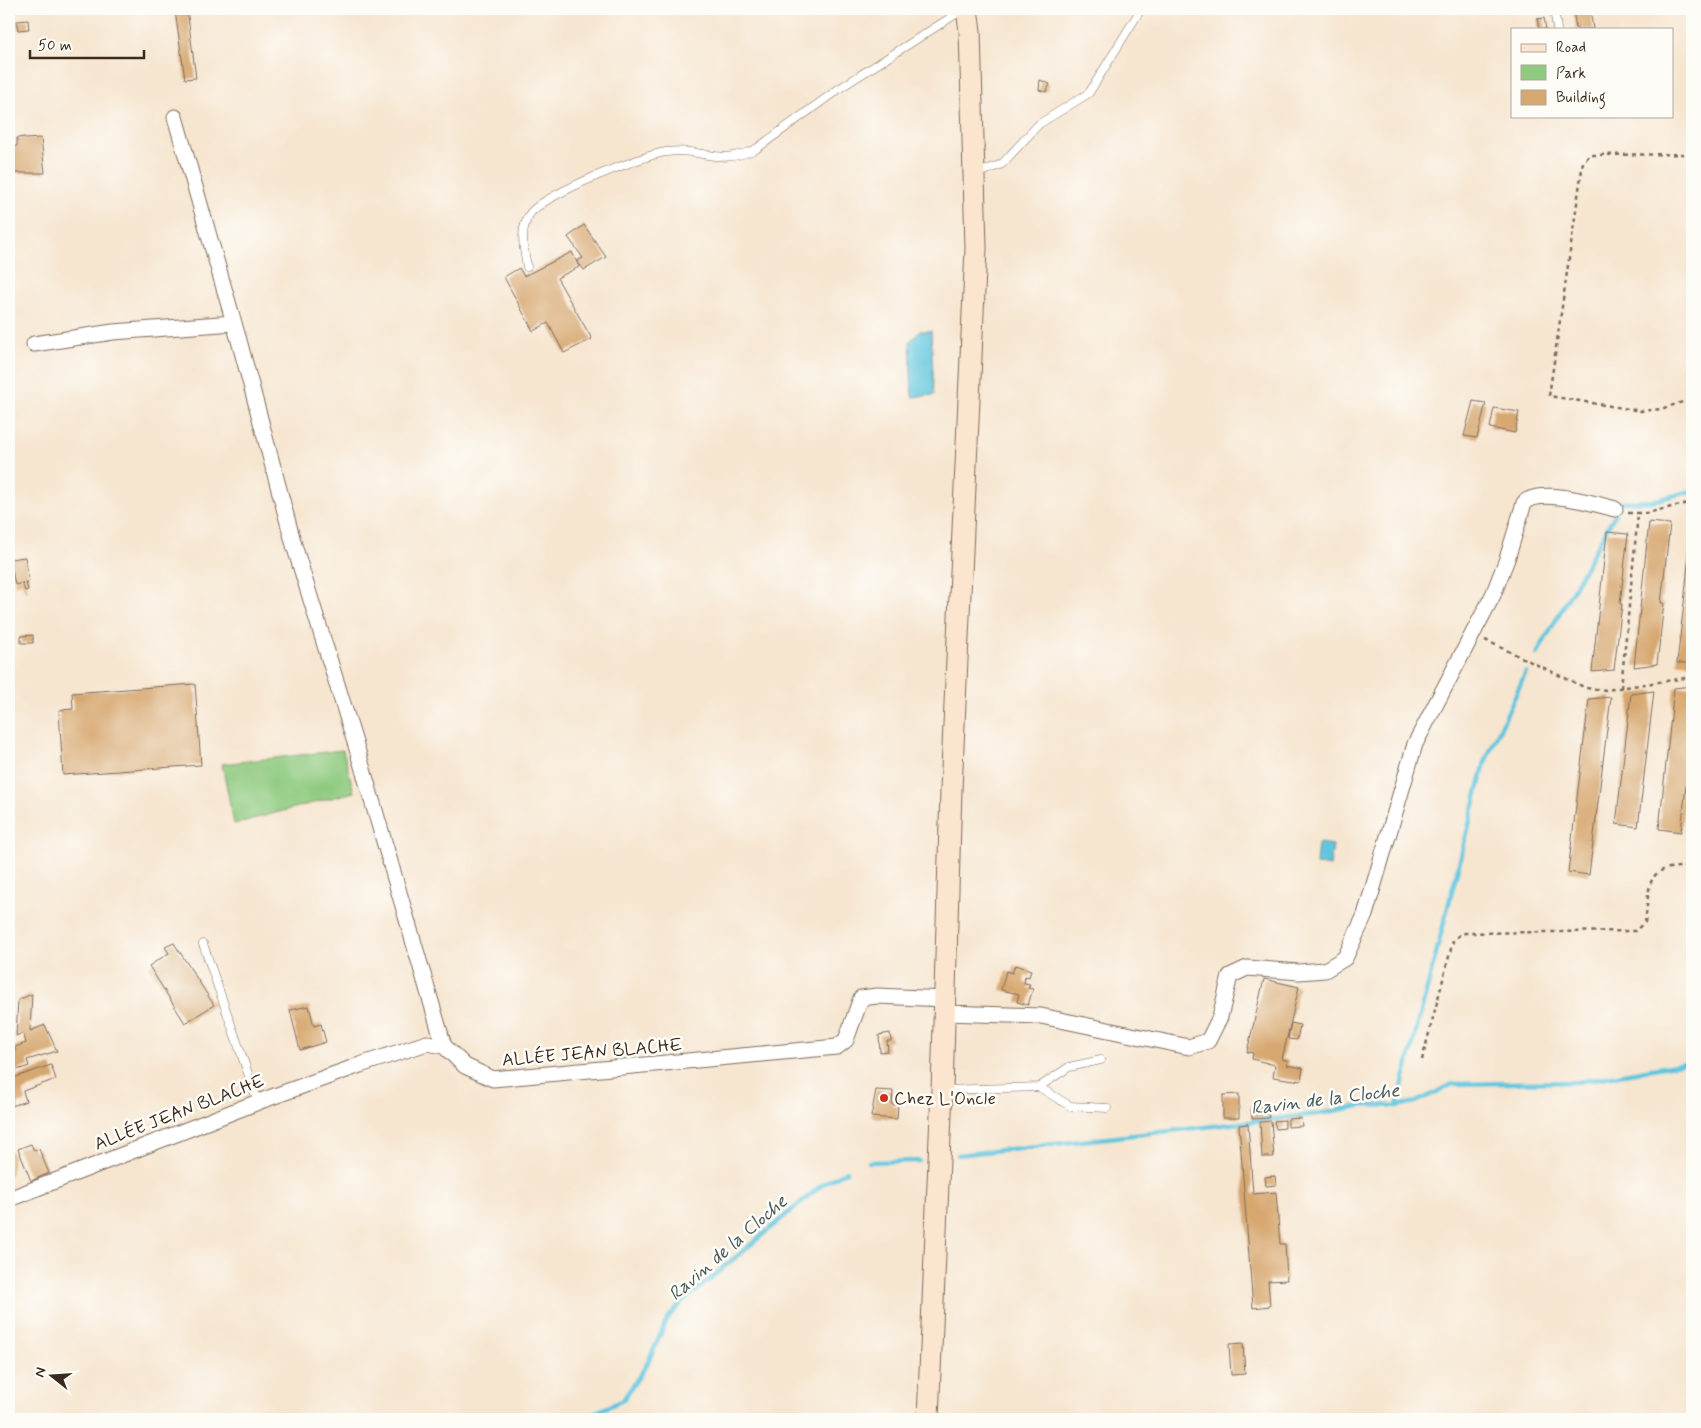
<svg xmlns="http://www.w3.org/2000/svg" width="1701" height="1428" font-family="Mynerve,sans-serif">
	<rect width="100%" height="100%" fill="#fdfcf7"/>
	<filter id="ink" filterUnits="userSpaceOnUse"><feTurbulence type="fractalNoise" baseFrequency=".02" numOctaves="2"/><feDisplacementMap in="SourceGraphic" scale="10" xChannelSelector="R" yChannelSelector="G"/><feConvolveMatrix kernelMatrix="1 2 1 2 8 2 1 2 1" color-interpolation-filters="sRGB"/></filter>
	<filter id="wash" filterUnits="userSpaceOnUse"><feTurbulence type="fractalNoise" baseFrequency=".0096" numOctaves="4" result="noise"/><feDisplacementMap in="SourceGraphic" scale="20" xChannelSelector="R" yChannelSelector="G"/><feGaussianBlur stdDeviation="1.12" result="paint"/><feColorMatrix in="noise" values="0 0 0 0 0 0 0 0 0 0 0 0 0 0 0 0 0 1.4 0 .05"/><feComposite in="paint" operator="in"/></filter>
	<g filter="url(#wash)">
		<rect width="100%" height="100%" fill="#f6e5cf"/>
		<path fill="#8eca7f" stroke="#647a4e" d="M343,750L354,792L234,824L222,764Z"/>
		<path fill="#61c6df" stroke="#4e787e" d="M920,331H931L934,395L912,397L910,341Z
			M1318,843L1333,845L1330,866L1316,864Z"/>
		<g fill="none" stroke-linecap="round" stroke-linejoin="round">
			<path stroke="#61c6df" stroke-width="4.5" d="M1622,502L1652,501L1692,491
				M1537,654L1615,514
				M1397,1106L1485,762L1526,672
				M958,1155L1319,1114L1365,1105L1397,1106L1416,1102L1453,1084L1578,1082L1692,1062
				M869,1162L919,1161
				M581,1419L623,1400L647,1364L668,1318L680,1304L823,1184L847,1171"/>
		</g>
		<g id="blocks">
			<path fill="#d7a770" d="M172,9H187L196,78L185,79L175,11L172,12Z
				M1573,9H1590L1593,29H1576Z
				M1544,18L1546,29H1539L1537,19Z
				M28,20L29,29L18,30L17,21Z
				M1040,80L1050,84L1046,92L1039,90Z
				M25,137V139L41,138L45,173H9V147L17,146V138Z
				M584,225L606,257L584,270L577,261L583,258L568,237Z
				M572,252L579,267L557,278L592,339L564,353L548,323L533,331L504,277L519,268L524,276Z
				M1473,401L1486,403L1477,438L1464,436Z
				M1494,408L1519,412L1515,433L1490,428Z
				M1649,522L1670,524L1661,603H1664L1657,664L1634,667Z
				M1607,532L1628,534L1620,604H1622L1614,670L1592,672Z
				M1691,536L1692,663H1677L1684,603Z
				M25,557L29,581L26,582L28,590L25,591L22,583L15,585L10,559Z
				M9,626H13L14,640L9,641Z
				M33,635V643H21V636Z
				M195,684L201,765L63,775L59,710L73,709L72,693Z
				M1692,686V729L1681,832L1659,829L1674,688Z
				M1654,691L1638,827L1616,824L1631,694Z
				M1611,697L1589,875L1568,872L1589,699Z
				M174,943L214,1005L185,1023L149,966L169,953L165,947Z
				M1015,965L1031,970L1029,977L1025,976L1024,983L1030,984L1028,988L1033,989L1028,1005L1017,1002L1019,994L1001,990L1006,971L1012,973Z
				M1264,979L1299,987L1282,1059L1288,1061L1287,1065L1303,1068L1301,1081L1273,1077L1275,1065L1252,1059L1253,1053L1247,1052Z
				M32,994L30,1031L45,1025L57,1051L27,1060L29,1066L14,1071L15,1047L26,1043L23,1033L16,1036L18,1000Z
				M309,1006L314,1026L321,1024L326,1042L300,1050L290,1010Z
				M1291,1023L1300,1025L1297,1040L1288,1039Z
				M890,1033L891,1041H887L888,1051L880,1052L879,1035Z
				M51,1065L56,1079L23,1091L26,1101L12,1106L13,1078Z
				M876,1090L893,1091L892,1105H898L897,1119L871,1117Z
				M1239,1094V1118H1223V1095Z
				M1267,1105L1269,1118L1252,1119L1251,1107Z
				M1301,1118L1302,1126L1288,1127V1119Z
				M1285,1120V1128L1276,1129L1274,1121Z
				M1271,1121L1274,1157H1262L1260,1122Z
				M1248,1124L1253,1194L1276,1192L1280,1244H1285L1287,1280L1268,1281L1270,1306L1253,1308L1239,1125Z
				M31,1144L34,1151L39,1149L49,1173L31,1181L18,1149Z
				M9,1151L13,1152L11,1175H9Z
				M1275,1176L1276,1185L1266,1186L1265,1177Z
				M1243,1343L1245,1374L1231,1375L1229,1344Z"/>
		</g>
	</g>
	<g filter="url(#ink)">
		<use href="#blocks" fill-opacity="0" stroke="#7c6b5c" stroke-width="1"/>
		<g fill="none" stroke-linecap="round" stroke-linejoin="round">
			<g stroke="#7c6b5c" stroke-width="9">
				<path id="lane" d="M1554,9L1557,29
					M976,174L1002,164L1039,124L1089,93L1141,9
					M527,267C524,249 519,231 529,215C540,196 642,155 666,152C702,147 717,167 756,149L840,88L964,9
					M203,944L258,1102
					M1039,1087L1069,1067L1101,1060
					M944,1090L1039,1087L1070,1106L1107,1108"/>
			</g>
			<g stroke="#7c6b5c" stroke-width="17">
				<path id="street" d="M175,117L240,344L294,545L357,749L444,1046
					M34,344L113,332L234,323
					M945,1013L1041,1016L1189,1047L1208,1041L1220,1017L1230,976L1247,968L1299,972L1325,970L1345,958L1365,915L1415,744L1493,595L1507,559L1524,503C1540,487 1596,504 1615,509
					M9,1199L258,1102L360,1065L427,1043L444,1046L465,1066L493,1079L837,1047L846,1040L861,998L877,996L945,999"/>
			</g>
			<g stroke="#7c6b5c" stroke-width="23">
				<path id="secondary" d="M928,1419L942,1090L951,790L976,248L970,31L967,9"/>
			</g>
			<path stroke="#7c6b5c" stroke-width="2.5" stroke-dasharray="4 4" stroke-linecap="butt" d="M1692,154L1590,155L1583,162L1549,396L1641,411L1661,409L1692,399
				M1628,513H1647L1692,502
				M1485,640L1586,688L1606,690L1692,677
				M1621,688L1638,514
				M1422,1060L1453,941L1458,936L1465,933L1635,931L1645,922C1651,883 1643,865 1692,867"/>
			<use href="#lane" stroke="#fff" stroke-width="8"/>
			<use href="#street" stroke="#fff" stroke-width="15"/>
			<use href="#secondary" stroke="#fce5cf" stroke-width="21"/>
		</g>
	</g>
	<circle fill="#c8321e" stroke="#fdfcf7" stroke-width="2" cx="884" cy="1098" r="5"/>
	<g text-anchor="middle" stroke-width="5" stroke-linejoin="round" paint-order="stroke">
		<g font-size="18" fill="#3b2a1e" stroke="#fdfcf7">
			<text transform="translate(592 1052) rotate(-5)" y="6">ALLÉE JEAN BLACHE</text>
			<text transform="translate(179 1112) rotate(-21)" y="6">ALLÉE JEAN BLACHE</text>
		</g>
		<g font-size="18" fill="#3b2a1e" stroke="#fdfcf7" text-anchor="start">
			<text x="894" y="1104">Chez L'Oncle</text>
		</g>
		<g font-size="19" font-style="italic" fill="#465958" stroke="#fdfcf7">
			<text transform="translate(1325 1098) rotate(-7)" y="7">Ravin de la Cloche</text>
			<text transform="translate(727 1247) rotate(-41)" y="7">Ravin de la Cloche</text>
		</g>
	</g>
	<rect width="1701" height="1428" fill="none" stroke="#fdfcf7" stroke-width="30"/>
	<rect x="1511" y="28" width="162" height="90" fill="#fdfcf7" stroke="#afa8a0"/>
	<rect x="1521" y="44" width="25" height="8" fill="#fce5cf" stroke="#afa8a0"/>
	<text x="1556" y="52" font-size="15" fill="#3b2a1e">Road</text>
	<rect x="1521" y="65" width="25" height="15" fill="#8eca7f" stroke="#afa8a0"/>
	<text x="1556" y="78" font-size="15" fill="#3b2a1e">Park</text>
	<rect x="1521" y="90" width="25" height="15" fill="#d7a770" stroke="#afa8a0"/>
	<text x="1556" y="102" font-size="15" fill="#3b2a1e">Building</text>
	<g transform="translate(52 1376) rotate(287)" stroke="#fdfcf7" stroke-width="4" paint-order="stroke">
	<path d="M0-4L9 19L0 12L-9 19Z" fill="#3b2a1e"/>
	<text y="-8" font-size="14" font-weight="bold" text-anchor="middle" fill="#3b2a1e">N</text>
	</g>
	<path d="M30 50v8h114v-8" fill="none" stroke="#3b2a1e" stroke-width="2.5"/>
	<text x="38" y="50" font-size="15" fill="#3b2a1e" stroke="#fdfcf7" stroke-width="4" paint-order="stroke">50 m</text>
</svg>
